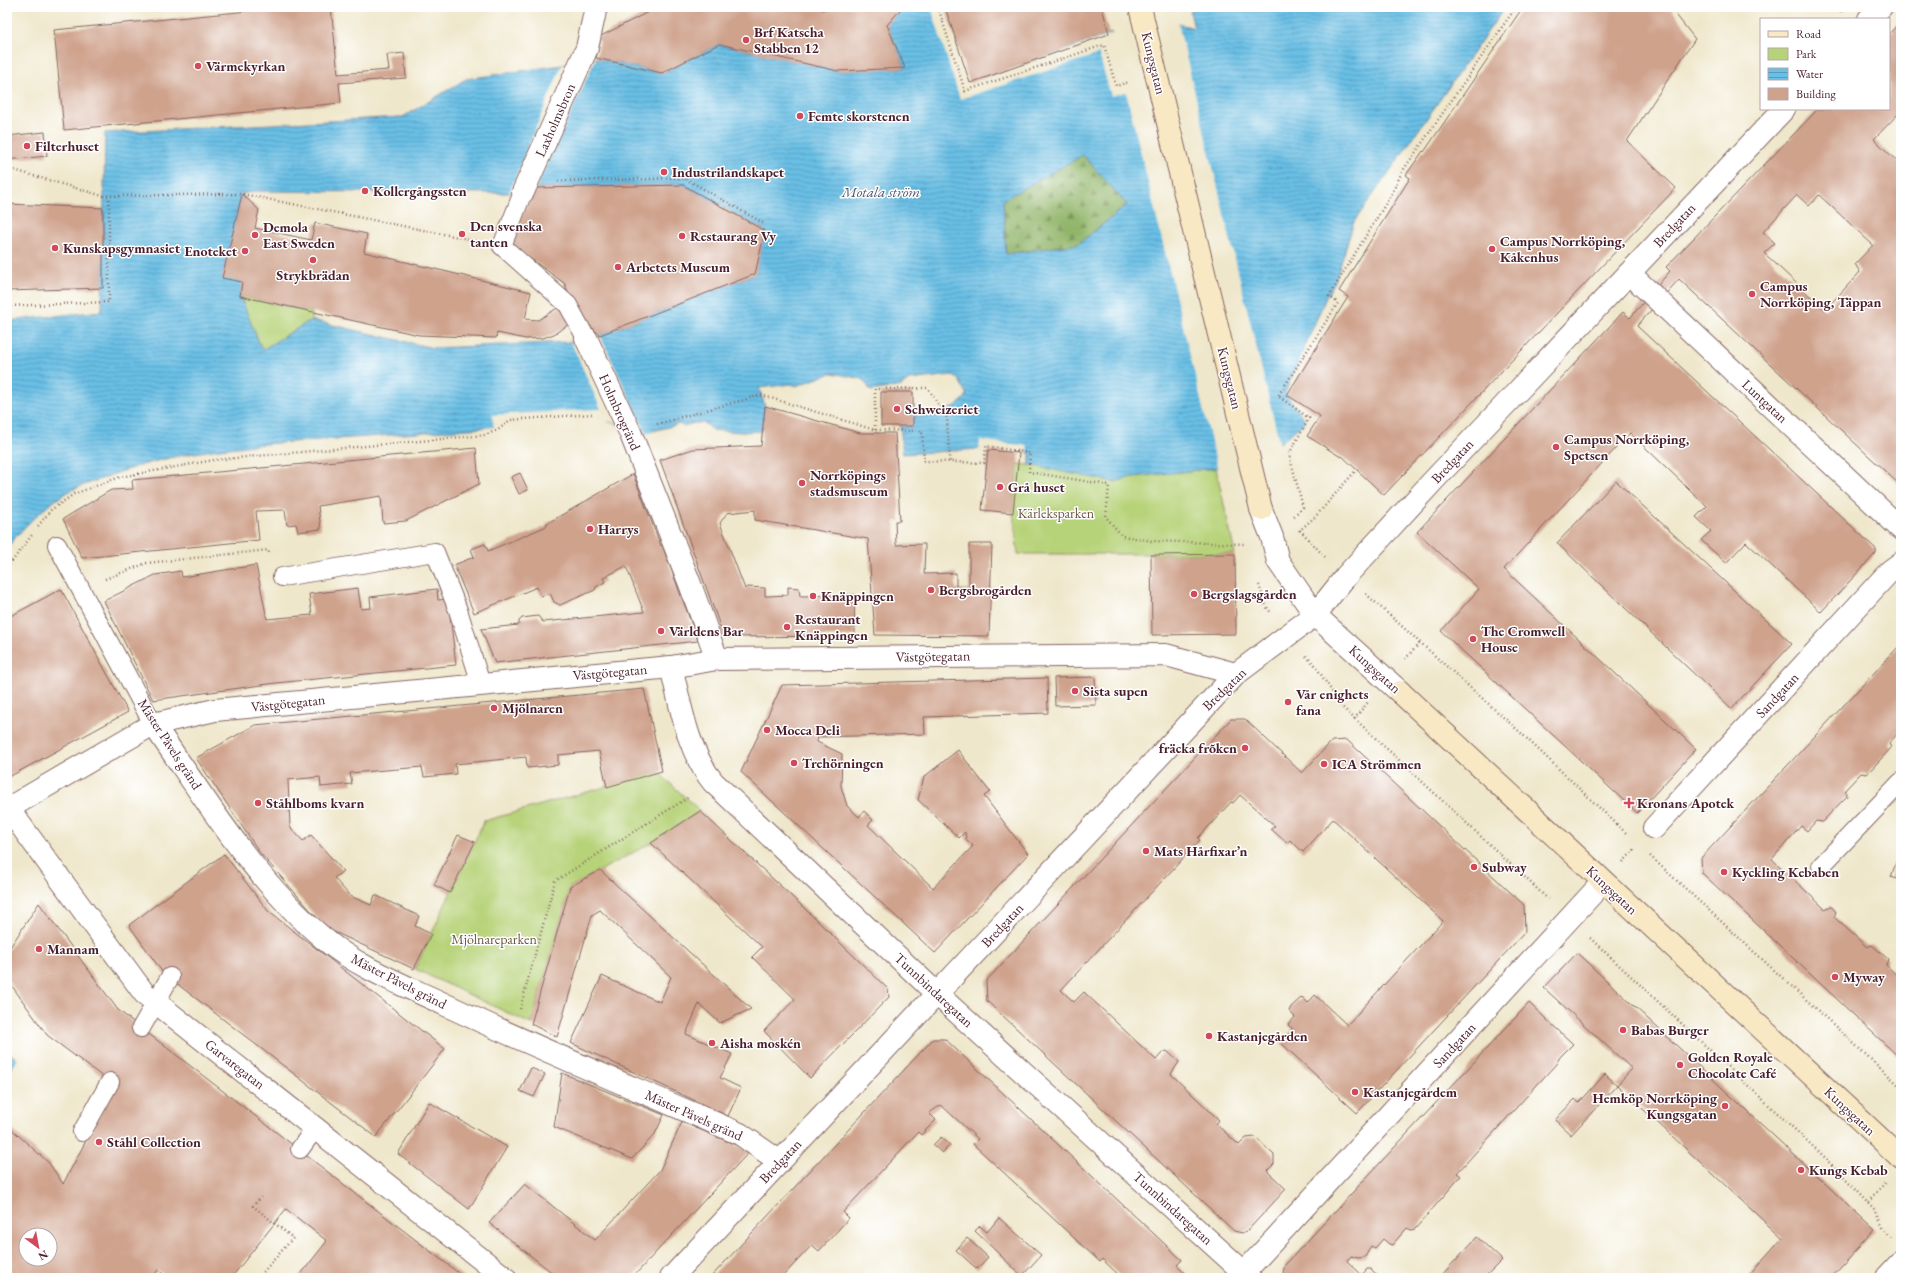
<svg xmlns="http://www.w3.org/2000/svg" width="1908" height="1285" font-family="'EB Garamond',serif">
	<defs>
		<pattern id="forest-firs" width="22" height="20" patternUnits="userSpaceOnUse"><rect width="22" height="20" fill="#91b569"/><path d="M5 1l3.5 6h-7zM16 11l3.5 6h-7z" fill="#789357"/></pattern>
		<pattern id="water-rules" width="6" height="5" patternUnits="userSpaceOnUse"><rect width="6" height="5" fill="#69bfe6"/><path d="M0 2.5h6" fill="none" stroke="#589bbb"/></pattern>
	</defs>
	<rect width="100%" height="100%" fill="#fff"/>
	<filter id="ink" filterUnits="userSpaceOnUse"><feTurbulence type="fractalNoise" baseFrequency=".025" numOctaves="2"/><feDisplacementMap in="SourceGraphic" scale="8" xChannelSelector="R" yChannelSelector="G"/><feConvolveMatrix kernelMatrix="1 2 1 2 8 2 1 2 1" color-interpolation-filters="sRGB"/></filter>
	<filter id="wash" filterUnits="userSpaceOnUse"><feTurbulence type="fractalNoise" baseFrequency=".012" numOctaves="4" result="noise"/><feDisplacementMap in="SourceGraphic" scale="16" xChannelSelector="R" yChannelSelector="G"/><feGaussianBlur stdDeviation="0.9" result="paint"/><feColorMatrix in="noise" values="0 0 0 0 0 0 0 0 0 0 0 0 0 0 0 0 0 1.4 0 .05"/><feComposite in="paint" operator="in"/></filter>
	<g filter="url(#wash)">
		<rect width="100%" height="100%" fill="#efe7cb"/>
		<path fill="#b7d379" stroke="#807952" d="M240,296L312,312L311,320L262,350Z
			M1018,464L1030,465L1114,482L1132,477L1216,468L1235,554H1018L1013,513Z
			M658,772L700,811L651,843L570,887L531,1024L415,969L484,821Z"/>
		<path fill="url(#forest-firs)" stroke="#6e6a4a" d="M1083,155L1128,205L1078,244L1006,254L1003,199Z"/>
		<path fill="url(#water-rules)" stroke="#5a6f88" fill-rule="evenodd" d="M899,7H945L970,83L1109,34L1179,24L1194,28L1190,12L1196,7H1505L1354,222L1335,282L1327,295L1285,393L1306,421L1249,469L1216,468L1132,477L1114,482L1030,465V453L986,447L979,449L903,454L900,425L909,416C929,416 955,413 967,395L959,380L952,375L909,380L901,386L871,391L863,379L832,373L796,386L791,384L759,388L765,406L762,431L742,432L712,430C705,419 694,423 683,426L679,424L646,433L607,421L596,419C524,425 451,430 379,436C289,443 195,443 109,476C94,482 77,486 63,495C42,509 22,528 7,548V321L102,311L105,133L403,117L466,79L562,65L596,58L662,73L719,44L838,71L905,68L887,25ZM1083,155L1127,205L1078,244L1006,254L1003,200ZM683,185L765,231L755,274L600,335L571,342L433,348L311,320L262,350L240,296L242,282L223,277L242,194L254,191L509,193L536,188Z
			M7,1051L17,1059L7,1076Z"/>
		<path fill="#efe7cb" d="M931,7H945L970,83L1112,34V32L1178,23L1280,445L1250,470H1218L1126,92L1111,96L1099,54L960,99Z
			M596,58L536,188L509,193L562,65Z
			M600,335L646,433L608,421V423L596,421L483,430L482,428L494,427L492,415L601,409L571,342Z
			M980,440L1028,446L1027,454L979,449Z"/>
		<g id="blocks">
			<path fill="#cfa28c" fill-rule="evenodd" d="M290,7H331L338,74L389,70L387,55L404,53L406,78L339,83L341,103L64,130L54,30Z
				M658,7H817L823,10L827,7H899L900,10L887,25L905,68L838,71L719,44L662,73L596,58L600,42L597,38Z
				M945,7H1102L1109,34L970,83Z
				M1523,7H1670L1695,39L1627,141L1676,188L1384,495L1342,456L1341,457L1307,436L1320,416L1287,395L1348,297L1339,291L1410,178L1406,175L1423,151L1424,152Z
				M1836,7H1845L1841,12Z
				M1901,21V111L1874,139L1901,165V486L1679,279L1637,326L1876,549V553L1821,612L1746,542L1726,563L1701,540L1711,531L1696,517L1707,506L1630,433L1504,569L1696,749L1637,813L1441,631L1479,589L1417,532L1623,312L1630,318L1670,271L1666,267L1818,109H1889V34ZM1797,195L1809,206L1819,195L1873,245L1855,264L1860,272L1825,310L1764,253L1775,243L1763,232Z
				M45,132L47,156L7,160V136Z
				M683,185L765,231L755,274L600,335L581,317L554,334L543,338L526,339L497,333L496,338L419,335L240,296L242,282L222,278L242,194L259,210L255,228L311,240L315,223L367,234L364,252L531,292L525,319L538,320L572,299L564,283L508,242L536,188Z
				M7,204L103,208V288L7,291Z
				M881,392H913V426H881Z
				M765,406L860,433H895L900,521H895L896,545L925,544L924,574L956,573V589H969V544H992L989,636L875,635L868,539L755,520V510L727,513L720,523L745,589L747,587L765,588V596H768L788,595V587L799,588L800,596L854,595L855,636L724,637L660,460L693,449L761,446Z
				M476,448L479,484L406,521L383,523L381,496L318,506L321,529L298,532L296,524L287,525L285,510L256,511L259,540L82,558L63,519L111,490L133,489L132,480Z
				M988,450L1019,453L1013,513L982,510Z
				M520,473L528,490L519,494L511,477Z
				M633,474L661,546L662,545L698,641L495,663L481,629L519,625V621L522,618L538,616L543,622L644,612L626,566L603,578L605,582L596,587L595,590L560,605L554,602L550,593L541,596L537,587L474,613L454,565L474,557L471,549L485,544L488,551L547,526L546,524Z
				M1616,481L1792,644L1731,709L1557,543Z
				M1235,554L1236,634L1152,635L1151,555Z
				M256,565L267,619L312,615L309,594L358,588L361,609L371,608L370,597L437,589L438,600L448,599L456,665L276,683L153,700L104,601L155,575L181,571L182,577Z
				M61,589L128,712L7,778V618Z
				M1901,644V730L1889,743L1891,748L1867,774L1861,773L1845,790L1847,796L1822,822L1816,821L1807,831L1801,826L1772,859L1825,909L1831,906L1836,912L1834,917L1867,947L1872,945L1888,959L1886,965L1901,979V1059L1702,873L1701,858Z
				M1095,677L1096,705L1055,706L1054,678Z
				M1047,678L1048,713L924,717L925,734L818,737L817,742L842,754L841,786L847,806L859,817L864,811L873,820L868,825L933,888L973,846L966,839L965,832L959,838L918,800L924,777L958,750L990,792L984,796L1028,854L935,953L741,772L782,685Z
				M644,689L662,771L607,787L599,751L558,755V765L527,768L526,757L455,764L456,774L424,777L422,767L350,773L352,784L321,787L320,777L288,780L290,827L303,841L311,835L343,871L334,878L350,896L371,905L375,895L419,916L415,926L431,934L414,969L326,928L260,853L196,758L255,725Z
				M1231,719H1245L1302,773L1332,741L1347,740L1524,905L1525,932L1357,1113L1281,1043L1293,1029L1288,1025L1295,1017L1289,1011L1291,1007L1302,997L1308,1003L1315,995L1347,1025L1443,921L1333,819L1303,852L1290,840L1287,843L1271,829L1275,826L1240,795L1233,803L1231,802L1198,838L1200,840L1061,990L1074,1002L1084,992L1156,1060L1163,1052L1167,1051L1179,1062L1171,1074L1219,1120L1216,1124L1239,1145L1246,1138L1255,1137L1274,1155V1164L1267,1171L1286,1189L1249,1229L1242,1233L1234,1231L987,1001L986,981Z
				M700,811L802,906L888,989L889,997L810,1078L764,1031L795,999L752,957L762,947L651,843Z
				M458,835L475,842L450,893L434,885Z
				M1901,848V880L1891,877Z
				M224,854L268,911L445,1049L376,1137L163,973L129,925Z
				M600,870L751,1009L720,1023L699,1004L686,1034L732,1054L720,1078L741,1088L728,1116L571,1043L602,976L660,1002L671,977L600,910L592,915L557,1037L531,1024L570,887Z
				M39,903L118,1010L465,1278H298L327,1241L286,1209L231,1278H169L158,1270L152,1278H7V1125L49,1163L63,1184L115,1086L47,1035L7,979V952ZM26,1235H50V1259H26Z
				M1577,953L1875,1230L1830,1278H1746L1782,1238L1617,1085L1632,1069L1544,988Z
				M1529,1003L1573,1044L1560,1057L1556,1064L1457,1173L1461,1176L1415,1229L1411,1230L1407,1228L1392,1245L1389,1244L1383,1239L1375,1248L1371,1246L1365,1257L1358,1258L1351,1256L1347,1261L1362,1275L1367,1269H1371L1380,1278H1285L1283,1272L1285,1265Z
				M933,1039H945L1182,1260L1177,1265L1191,1278H1122L1102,1259L1100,1262L973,1144L978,1139L941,1105L929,1113L936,1120L921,1135L918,1132L843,1212L849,1218L819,1251L812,1245L781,1278H710Z
				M531,1068L545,1074L534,1097L520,1091Z
				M562,1073L664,1115L655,1134L632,1159L554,1127Z
				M1605,1074L1617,1085L1571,1135L1555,1120L1575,1099L1579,1103Z
				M429,1102L507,1147L469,1209L398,1154Z
				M682,1122L750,1151L632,1278H559L489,1223L525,1184L595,1240L660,1170Z
				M941,1137L950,1145L942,1153L933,1145Z
				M999,1218L1041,1255L1022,1276L975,1231L980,1226L987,1232Z
				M1477,1237L1502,1260L1484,1278H1439Z
				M967,1238L988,1257L977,1269L956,1250Z"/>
		</g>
	</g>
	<g filter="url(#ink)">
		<use href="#blocks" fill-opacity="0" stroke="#846563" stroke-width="1"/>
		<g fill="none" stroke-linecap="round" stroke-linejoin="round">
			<g stroke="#846563" stroke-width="20">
				<path id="service" d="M523,192L502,246L568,305L586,338
					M57,545L153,724
					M282,577L435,552L458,610L481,684
					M1821,866L1901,782
					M141,1028L170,977
					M82,1132L110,1082
					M300,1149L316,1127"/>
			</g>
			<g stroke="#846563" stroke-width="24">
				<path id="minor" d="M1869,19L1881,7
					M523,192L587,48L596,7
					M1629,273L1901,529
					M586,338L630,432L690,584L717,659
					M1261,509L1272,537L1278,561L1315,615L1400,692
					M671,667C681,706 687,750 713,782L937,994L1250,1278
					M153,724C205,798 253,879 323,938C358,968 404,985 446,1005C543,1051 642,1091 740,1134L779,1161
					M8,808L144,993L505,1278
					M7,809L153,724L215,710L671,667L717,659L1166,655L1236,674
					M1654,828L1890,571L1901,563
					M671,1278L1236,674L1315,615L1346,576L1433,481L1784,109
					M1239,1278L1603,882
					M1886,1278L1901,1262"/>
			</g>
			<g stroke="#846563" stroke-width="24">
				<path id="secondary" d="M1140,7L1261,509
					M1400,692L1901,1158"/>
			</g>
			<path stroke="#846563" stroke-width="2.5" stroke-dasharray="1 3" stroke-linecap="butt" d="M938,7L965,91L1104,45L1116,86L1129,82
				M7,168L103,196L242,194L478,241
				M558,181L684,178L765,224
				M7,306L109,302V197
				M657,424L761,395L875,430L922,431L924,461L984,463L986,446L1030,453L1029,472L1109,485L1106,517L1122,536L1152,541L1245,544
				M875,430V389L928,388L947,418L950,462
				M1294,516L1303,507L1289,454L1309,418L1278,396L1338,303L1329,296L1391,195L1402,172L1516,7
				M38,526L51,510L74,494L120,477L214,460L485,435L498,430L510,420L592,414
				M1300,530L1325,557
				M1299,531L1316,516L1357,469
				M7,568L32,535
				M105,579L147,563L268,550L270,555
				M1259,585L1266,606L1271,613
				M1366,594L1521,733L1626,833
				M1306,656L1315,665L1341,706L1548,899
				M1405,659L1421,642
				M1354,719L1369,701
				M1650,856L1901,1087
				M1623,862L1636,848
				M1590,938L1834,1166L1876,1211L1885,1231L1890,1236
				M520,1009L555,881L689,797
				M1868,1202L1887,1182
				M258,1278L293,1238L253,1206L261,1197"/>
			<use href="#service" stroke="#fff" stroke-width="18"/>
			<use href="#minor" stroke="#fff" stroke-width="22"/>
			<use href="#secondary" stroke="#f8e8c3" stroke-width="22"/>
		</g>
	</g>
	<g fill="#d1495b" stroke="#fff" stroke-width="1.5">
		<circle cx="746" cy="40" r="4"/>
		<circle cx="198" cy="66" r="4"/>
		<circle cx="800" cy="116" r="4"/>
		<circle cx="27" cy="146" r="4"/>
		<circle cx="664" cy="172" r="4"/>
		<circle cx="365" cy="191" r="4"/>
		<circle cx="462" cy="234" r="4"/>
		<circle cx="255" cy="235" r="4"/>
		<circle cx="682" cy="236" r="4"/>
		<circle cx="55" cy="248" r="4"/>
		<circle cx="1492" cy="249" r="4"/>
		<circle cx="245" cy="251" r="4"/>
		<circle cx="313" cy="260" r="4"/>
		<circle cx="618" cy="267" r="4"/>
		<circle cx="1752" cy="294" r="4"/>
		<circle cx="897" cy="409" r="4"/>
		<circle cx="1556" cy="447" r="4"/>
		<circle cx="802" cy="483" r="4"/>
		<circle cx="1000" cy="487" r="4"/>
		<circle cx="590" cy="529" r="4"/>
		<circle cx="931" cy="590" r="4"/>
		<circle cx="1194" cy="594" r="4"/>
		<circle cx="813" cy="596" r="4"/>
		<circle cx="787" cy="627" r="4"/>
		<circle cx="661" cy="631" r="4"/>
		<circle cx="1473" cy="639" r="4"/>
		<circle cx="1075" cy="691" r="4"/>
		<circle cx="1288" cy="702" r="4"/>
		<circle cx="494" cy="708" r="4"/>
		<circle cx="767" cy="730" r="4"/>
		<circle cx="1245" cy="748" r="4"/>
		<circle cx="794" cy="763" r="4"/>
		<circle cx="1324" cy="764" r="4"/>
		<circle cx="258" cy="803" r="4"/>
		<path d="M1627 797h4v4h4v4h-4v4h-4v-4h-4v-4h4z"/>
		<circle cx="1146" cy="851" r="4"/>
		<circle cx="1474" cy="867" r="4"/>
		<circle cx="1724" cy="872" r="4"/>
		<circle cx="39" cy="949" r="4"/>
		<circle cx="1835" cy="977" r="4"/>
		<circle cx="1623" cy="1030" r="4"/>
		<circle cx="1209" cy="1036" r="4"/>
		<circle cx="712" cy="1043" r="4"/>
		<circle cx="1680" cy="1065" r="4"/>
		<circle cx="1355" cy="1092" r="4"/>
		<circle cx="1725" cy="1106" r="4"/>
		<circle cx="99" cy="1142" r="4"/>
		<circle cx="1801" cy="1170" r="4"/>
	</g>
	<g text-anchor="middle" stroke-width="3" stroke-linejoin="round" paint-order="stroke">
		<g font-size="14" font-weight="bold" fill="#4a1f2b" stroke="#fff" text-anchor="start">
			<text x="754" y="37">Brf Katscha<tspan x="754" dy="16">Stabben 12</tspan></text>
			<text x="206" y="71">Värmekyrkan</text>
			<text x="808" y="121">Femte skorstenen</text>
			<text x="35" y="151">Filterhuset</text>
			<text x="672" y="177">Industrilandskapet</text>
			<text x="373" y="196">Kollergångssten</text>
			<text x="470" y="231">Den svenska<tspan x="470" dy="16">tanten</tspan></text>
			<text x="263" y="232">Demola<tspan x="263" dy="16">East Sweden</tspan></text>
			<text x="690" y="241">Restaurang Vy</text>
			<text x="1500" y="246">Campus Norrköping,<tspan x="1500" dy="16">Kåkenhus</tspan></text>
			<text x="63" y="253">Kunskapsgymnasiet</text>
			<text x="237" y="256" text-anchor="end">Enoteket</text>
			<text x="626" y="272">Arbetets Museum</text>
			<text x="313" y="280" text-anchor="middle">Strykbrädan</text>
			<text x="1760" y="291">Campus<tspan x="1760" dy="16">Norrköping, Täppan</tspan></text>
			<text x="905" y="414">Schweizeriet</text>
			<text x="1564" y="444">Campus Norrköping,<tspan x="1564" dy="16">Spetsen</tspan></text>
			<text x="810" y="480">Norrköpings<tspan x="810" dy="16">stadsmuseum</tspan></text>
			<text x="1008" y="492">Grå huset</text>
			<text x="598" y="534">Harrys</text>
			<text x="939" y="595">Bergsbrogården</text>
			<text x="1202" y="599">Bergslagsgården</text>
			<text x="821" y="601">Knäppingen</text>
			<text x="795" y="624">Restaurant<tspan x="795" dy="16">Knäppingen</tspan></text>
			<text x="669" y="636">Världens Bar</text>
			<text x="1481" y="636">The Cromwell<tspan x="1481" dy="16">House</tspan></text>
			<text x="1083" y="696">Sista supen</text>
			<text x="1296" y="699">Vår enighets<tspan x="1296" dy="16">fana</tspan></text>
			<text x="502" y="713">Mjölnaren</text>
			<text x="775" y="735">Mocca Deli</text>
			<text x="1237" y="753" text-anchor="end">fräcka frõken</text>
			<text x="802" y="768">Trehörningen</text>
			<text x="1332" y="769">ICA Strömmen</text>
			<text x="266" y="808">Ståhlboms kvarn</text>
			<text x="1637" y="808">Kronans Apotek</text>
			<text x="1154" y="856">Mats Hårfixar’n</text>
			<text x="1482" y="872">Subway</text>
			<text x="1732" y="877">Kyckling Kebaben</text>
			<text x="47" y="954">Mannam</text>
			<text x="1843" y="982">Myway</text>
			<text x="1631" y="1035">Babas Burger</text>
			<text x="1217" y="1041">Kastanjegården</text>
			<text x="720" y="1048">Aisha moskén</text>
			<text x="1688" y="1062">Golden Royale<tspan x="1688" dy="16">Chocolate Café</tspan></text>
			<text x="1363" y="1097">Kastanjegårdem</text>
			<text x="1717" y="1103" text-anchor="end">Hemköp Norrköping<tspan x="1717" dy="16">Kungsgatan</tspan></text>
			<text x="107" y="1147">Ståhl Collection</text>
			<text x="1809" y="1175">Kungs Kebab</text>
		</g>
		<g font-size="14" fill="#4a1f2b" stroke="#fff">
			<text transform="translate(1154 63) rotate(76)" y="5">Kungsgatan</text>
			<text transform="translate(555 120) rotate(-66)" y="5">Laxholmsbron</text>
			<text transform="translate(1674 225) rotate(-47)" y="5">Bredgatan</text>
			<text transform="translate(1230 378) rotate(76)" y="5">Kungsgatan</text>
			<text transform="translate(1765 401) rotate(43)" y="5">Luntgatan</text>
			<text transform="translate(620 412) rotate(66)" y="5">Holmbrogränd</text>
			<text transform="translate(1452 461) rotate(-47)" y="5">Bredgatan</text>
			<text transform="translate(933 656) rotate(-1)" y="5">Västgötegatan</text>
			<text transform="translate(1375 669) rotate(42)" y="5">Kungsgatan</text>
			<text transform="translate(610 672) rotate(-5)" y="5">Västgötegatan</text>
			<text transform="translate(1224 689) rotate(-44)" y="5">Bredgatan</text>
			<text transform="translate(1777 695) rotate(-47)" y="5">Sandgatan</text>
			<text transform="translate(288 703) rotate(-6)" y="5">Västgötegatan</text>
			<text transform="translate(170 744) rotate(57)" y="5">Mäster Påvels gränd</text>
			<text transform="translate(1612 890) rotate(43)" y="5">Kungsgatan</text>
			<text transform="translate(1002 925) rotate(-47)" y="5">Bredgatan</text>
			<text transform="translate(399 981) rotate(27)" y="5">Mäster Påvels gränd</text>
			<text transform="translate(934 990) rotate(43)" y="5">Tunnbindaregatan</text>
			<text transform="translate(1454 1045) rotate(-47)" y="5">Sandgatan</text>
			<text transform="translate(235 1064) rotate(38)" y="5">Garvaregatan</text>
			<text transform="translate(1850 1111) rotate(43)" y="5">Kungsgatan</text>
			<text transform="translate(694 1115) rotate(24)" y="5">Mäster Påvels gränd</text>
			<text transform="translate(780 1161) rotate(-47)" y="5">Bredgatan</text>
			<text transform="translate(1173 1208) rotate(42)" y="5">Tunnbindaregatan</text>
		</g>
		<g font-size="14" fill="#6b5542" stroke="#fff">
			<text x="1056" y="518">Kärleksparken</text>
			<text x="494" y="944">Mjölnareparken</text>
		</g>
		<g font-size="15" font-style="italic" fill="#55576c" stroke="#fff">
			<text x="881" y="197">Motala ström</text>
		</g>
	</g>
	<rect width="1908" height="1285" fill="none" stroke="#fff" stroke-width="24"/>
	<rect x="1760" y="18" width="130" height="92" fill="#ffffff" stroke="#b7a5aa"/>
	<rect x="1768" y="31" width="20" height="6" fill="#f8e8c3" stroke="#b7a5aa"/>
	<text x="1796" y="38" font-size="12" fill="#4a1f2b">Road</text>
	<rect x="1768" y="48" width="20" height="12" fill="#b7d379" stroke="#b7a5aa"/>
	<text x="1796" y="58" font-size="12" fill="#4a1f2b">Park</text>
	<rect x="1768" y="68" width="20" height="12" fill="url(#water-rules)" stroke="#b7a5aa"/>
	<text x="1796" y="78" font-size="12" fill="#4a1f2b">Water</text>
	<rect x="1768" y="88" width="20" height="12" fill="#cfa28c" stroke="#b7a5aa"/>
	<text x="1796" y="98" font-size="12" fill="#4a1f2b">Building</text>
	<g transform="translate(38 1247) rotate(148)"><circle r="19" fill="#ffffff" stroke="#b7a5aa"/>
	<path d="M0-3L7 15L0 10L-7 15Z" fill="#d1495b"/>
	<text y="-6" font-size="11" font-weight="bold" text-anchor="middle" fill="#4a1f2b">N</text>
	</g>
</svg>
